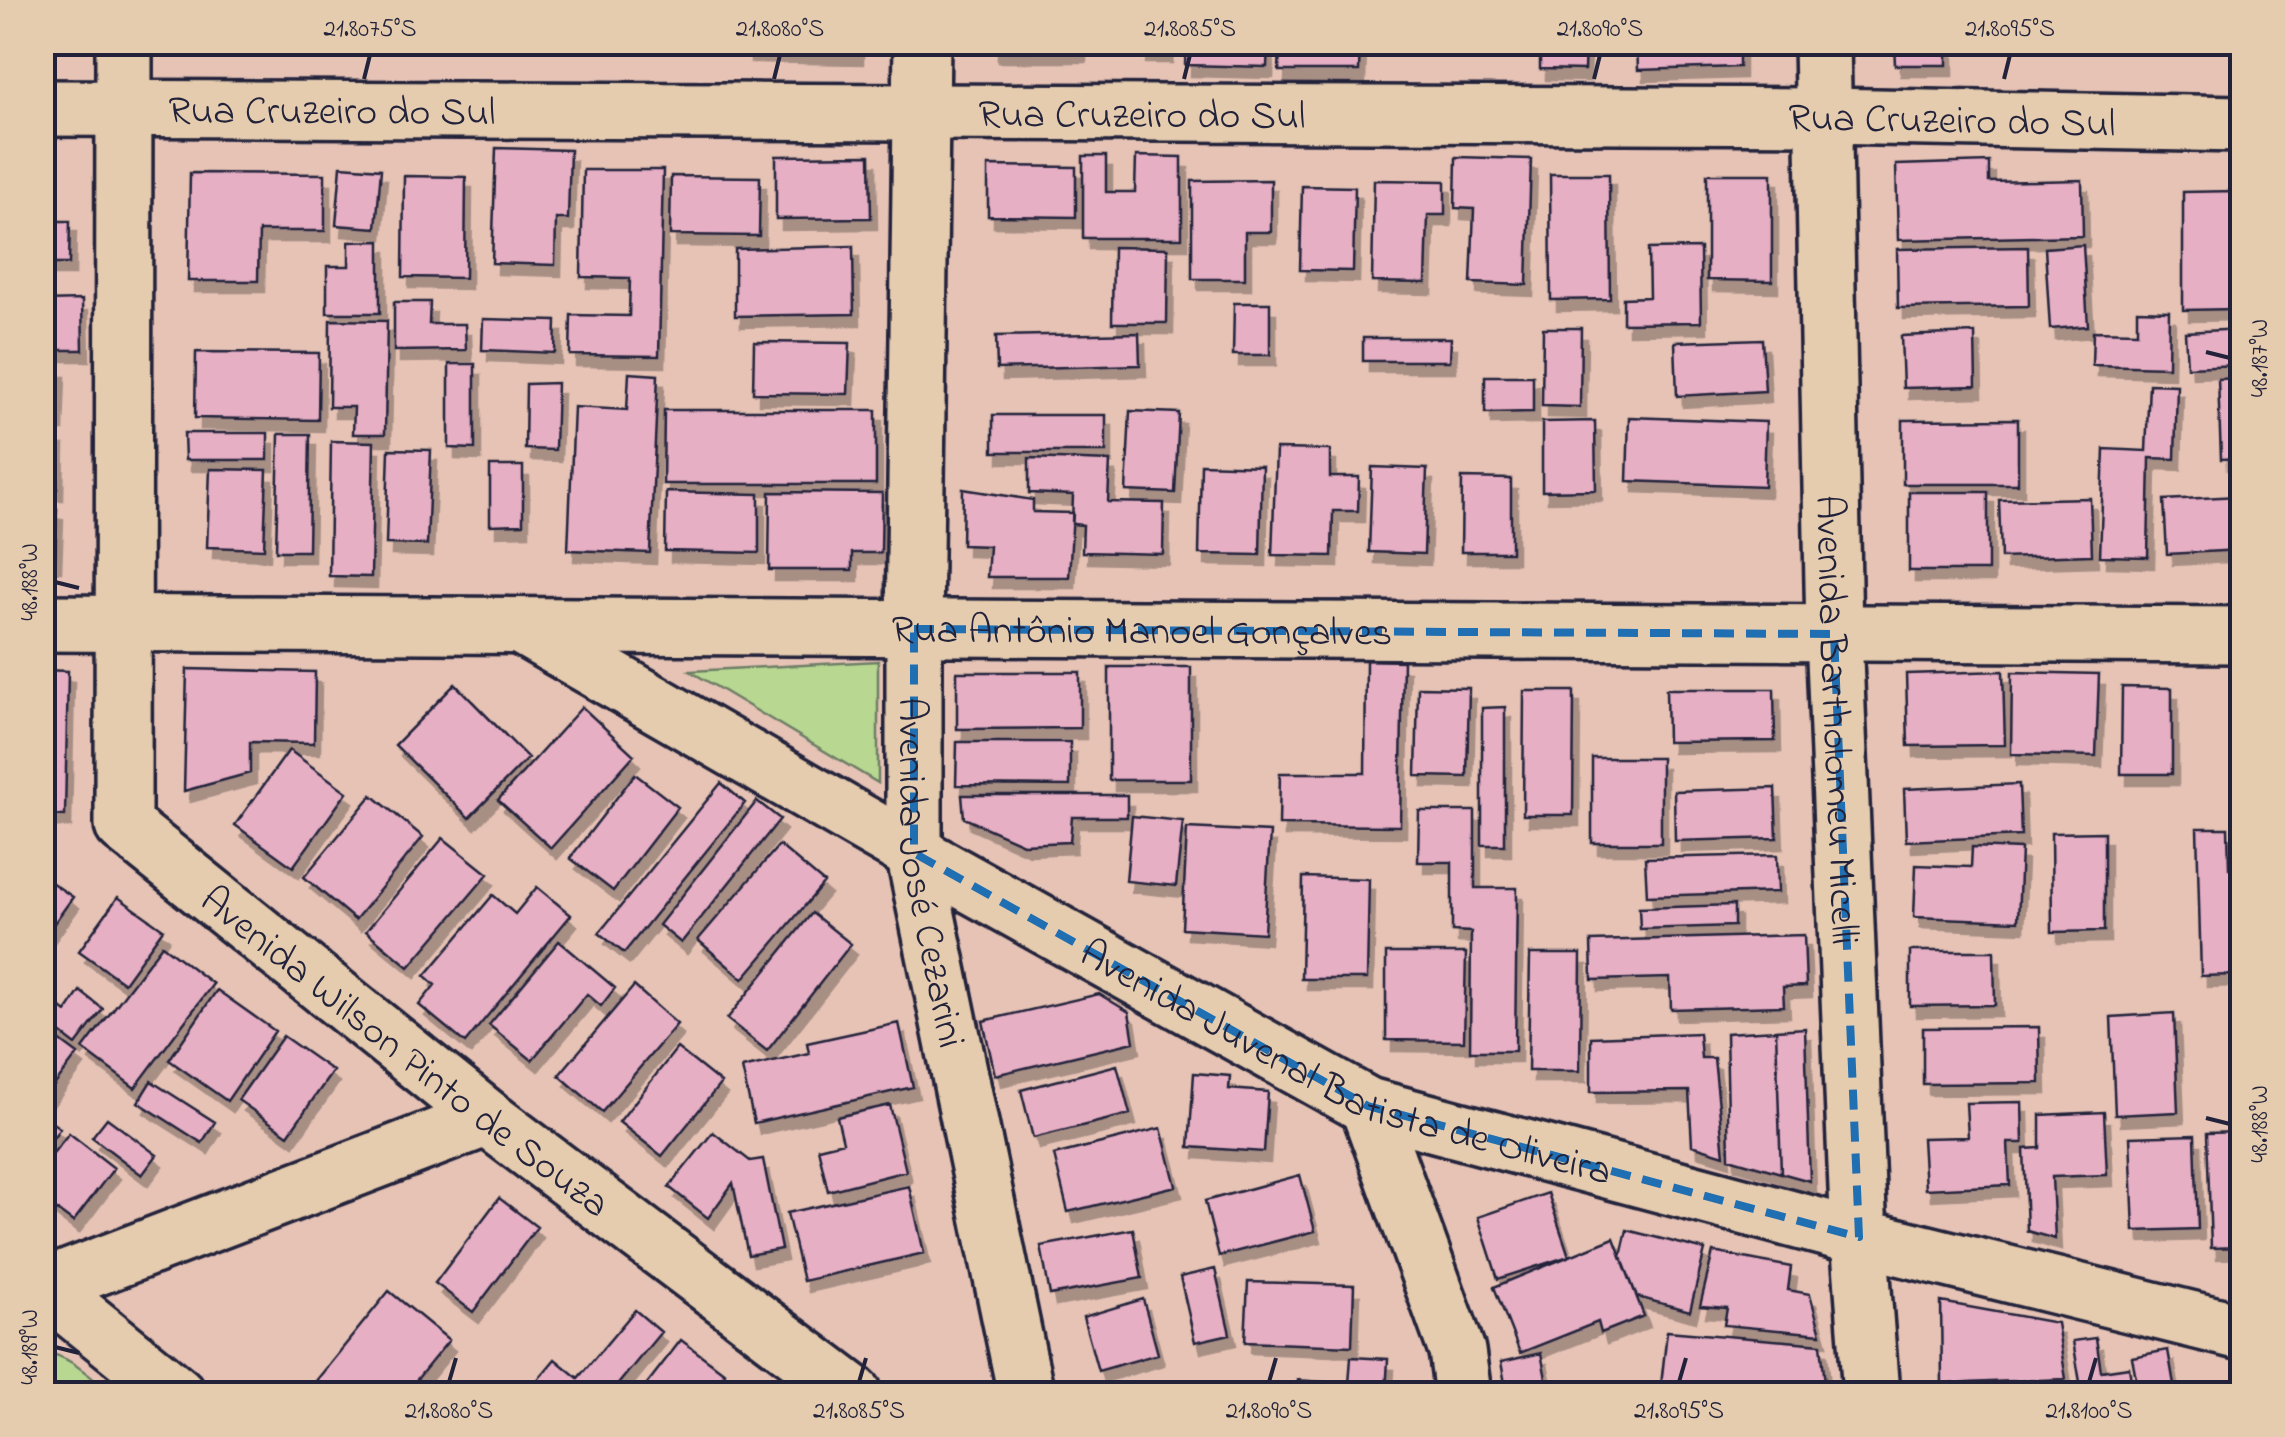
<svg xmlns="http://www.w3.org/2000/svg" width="2285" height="1437" font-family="'Indie Flower',sans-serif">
	<defs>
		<filter id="shadow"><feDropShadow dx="6" dy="11" stdDeviation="0" flood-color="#0004"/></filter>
	</defs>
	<rect width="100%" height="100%" fill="#e6c3b5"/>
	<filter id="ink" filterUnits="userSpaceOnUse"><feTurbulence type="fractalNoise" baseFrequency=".01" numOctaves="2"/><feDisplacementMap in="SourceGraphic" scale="20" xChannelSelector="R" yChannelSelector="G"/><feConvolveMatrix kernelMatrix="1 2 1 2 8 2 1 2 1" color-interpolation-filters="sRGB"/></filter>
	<g filter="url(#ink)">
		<path fill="#b8d891" stroke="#6d7d66" stroke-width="2.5" d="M878,661V783L690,671Z
			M43,1352C70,1355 91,1378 112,1394H43Z"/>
		<path fill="#e6afc4" stroke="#22223b" stroke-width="2.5" filter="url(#shadow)" d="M745,42H857V53L745,51Z
			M992,42H1080V51H992Z
			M1141,42H1167L1166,52H1140Z
			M1186,42H1268L1267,67L1185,65Z
			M1280,42H1360L1359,71H1279Z
			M1540,42H1619L1585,43L1584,70L1540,69Z
			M1637,42H1758V43H1739V67L1638,70Z
			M1894,42H1947V65H1895Z
			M496,148L570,150L568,219H556L555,265L492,263Z
			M870,155L871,218L776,219V156Z
			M1083,156H1106V192H1135L1136,156L1182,157V238H1083Z
			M1456,157L1531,159L1527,285L1471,283L1474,209L1455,208Z
			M1989,162V182L2082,180L2083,236L1898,240L1896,165Z
			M341,166L381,169L376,228L336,225Z
			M988,166L1076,167V217L988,216Z
			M583,170H663L659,356L570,355L571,315L629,316L630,278L581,277Z
			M190,173L325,174V231H259L258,281H188Z
			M1550,174H1609L1610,299L1551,300Z
			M1707,174H1772V281L1707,280Z
			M404,176L466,177L465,278L403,277Z
			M671,176L760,177L759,236L670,235Z
			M1271,180V232H1245V279H1192V181Z
			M1374,180L1445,181V215H1428L1426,283L1372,282Z
			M1302,186L1355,187L1353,271L1300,270Z
			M2236,191L2237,309L2183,310V192Z
			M42,221H70L69,264H42Z
			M380,241V313H327V266H349V242Z
			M2083,245L2088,326L2050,329L2045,248Z
			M853,246L854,314L735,316V249Z
			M1113,247L1168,248L1167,323H1112Z
			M2028,247L2029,306L1898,308L1897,249Z
			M1700,248L1701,322L1623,323V298L1649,297L1648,249Z
			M82,300L83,350H42V301Z
			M394,302H430L429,324H465L466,350L394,351Z
			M1234,303H1270V355H1233Z
			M2137,310L2169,311L2168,367L2092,365L2093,331L2137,332Z
			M483,319L556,321L555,353L482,350Z
			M330,320L387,321L385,434H353L354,407H329Z
			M1543,328H1581L1580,407L1542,406Z
			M2242,329V365L2187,367L2185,332Z
			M1139,333L1140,365L997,369L996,336Z
			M1975,333L1976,386L1903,388L1901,336Z
			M1363,338H1451L1450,361H1363Z
			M1762,339L1765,391L1677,396L1675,342Z
			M754,342L850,343L848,394L753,393Z
			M196,352L319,353L318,420L195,418Z
			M449,364H475V449L449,448Z
			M42,366H59L57,419H42Z
			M629,373L658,375L650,553L568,550L574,407L627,410Z
			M1485,376H1533V412L1485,413Z
			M2242,378V458L2221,459L2218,379Z
			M557,383L555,450L525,449L526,384Z
			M2149,384L2177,385L2175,459L2150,458L2148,557L2100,556L2104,449L2146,451Z
			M664,410H876V484H663Z
			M1130,411L1179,413L1175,493L1126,491Z
			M993,415H1106V452H993Z
			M1629,417L1766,422L1764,486L1627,481Z
			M2018,419V484H1903V420Z
			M1595,421L1596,490L1542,491V422Z
			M184,433H268V460H185Z
			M42,434H58L57,489H42Z
			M279,434H310L308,551H276Z
			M331,441L374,442L371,577L329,576Z
			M389,449L431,450L427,545L386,544Z
			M1276,449L1330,450V477H1359L1358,511H1333L1332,556L1272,555Z
			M1029,458L1110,461L1108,502L1164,503L1163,554L1082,552L1083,525L1072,524L1073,495L1029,493Z
			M1201,464L1262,466L1260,555L1199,554Z
			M490,466H523V524L490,525Z
			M1372,467L1427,469L1424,554L1369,552Z
			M210,469L267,470L264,549L207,547Z
			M1462,478L1511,479V552H1461Z
			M963,489L1033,500V512L1073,513L1069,577H987L989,546L962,545Z
			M666,492L759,494V553L665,551Z
			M770,492L882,493L881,553H852V570H769Z
			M1909,492H1988V571H1909Z
			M2238,496L2241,550L2167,554L2164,500Z
			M2090,498L2092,555L2001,558L1999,500Z
			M42,508L57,509L55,561L42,560Z
			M1366,660L1403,661L1400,826L1279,825L1280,773H1365Z
			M1109,667H1191V780H1109Z
			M187,669L315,672L314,743L250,742V773L184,791Z
			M42,670L68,671L65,816L42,815Z
			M2003,671L2005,745L1908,746L1906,674Z
			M957,672H1080V728L957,729Z
			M2012,672L2099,674L2096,756L2011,754Z
			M455,684L528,758L469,818L395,745Z
			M1418,687L1469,688L1467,777L1416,776Z
			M2122,687L2172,688V774H2121Z
			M1666,689H1774L1775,741L1667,742Z
			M1524,691H1574L1573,815H1523Z
			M582,707L634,755L551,848L498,800Z
			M1505,707V845H1482V708Z
			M957,742H1070V786L956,785Z
			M289,750L347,792L293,867L235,825Z
			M1592,758H1661V843H1592Z
			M635,774L678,807L613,891L570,858Z
			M721,783L745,803L624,953L599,933Z
			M2019,784L2021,836L1906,841L1904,789Z
			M1775,788L1777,838L1675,841L1674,791Z
			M372,795L423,837L355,920L304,877Z
			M962,795H1127V817H1072L1070,842L1023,844L964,818Z
			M757,801L780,819L681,943L659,925Z
			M1419,811H1475V888H1517L1515,1051H1470L1471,932L1452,931V862H1418Z
			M1132,816L1183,821L1176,886L1126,881Z
			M1187,828L1270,832L1264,933L1182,928Z
			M2197,828H2228L2229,868L2242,867V920H2232L2234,975L2201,976Z
			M2104,832V931L2052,932L2051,833Z
			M443,838L488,874L409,967L366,931Z
			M779,845L824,883L743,979L698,940Z
			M1972,847L2021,849L2018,921L1914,917L1916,865L1971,867Z
			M1777,855L1778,892L1647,896L1645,858Z
			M42,876L73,897L42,940Z
			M1303,877L1369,879L1367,979H1301Z
			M537,887L571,915L465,1043L419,1005L435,985L425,976L493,895L515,914Z
			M118,897L163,929L124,983L79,951Z
			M1734,905V926L1640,929L1639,908Z
			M812,913L851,944L767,1051L727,1019Z
			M1804,935L1806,986L1783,987L1784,1006L1671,1009L1670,978L1592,980L1591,941Z
			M559,941L615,988L601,1006L587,994L532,1060L489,1025Z
			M162,945L213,984L135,1088L83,1049Z
			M1910,951H1994L1995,1005L1910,1006Z
			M1386,953H1466L1464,1041L1386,1040Z
			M1530,954H1581L1580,1071H1528Z
			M634,986L677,1024L602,1112L559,1075Z
			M217,990L275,1031L227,1101L169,1060Z
			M80,991L103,1009L76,1045L42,1019V993L66,1012Z
			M1099,994L1129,1012L1134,1042L995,1075L983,1021Z
			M2174,1013L2178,1112L2115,1115L2111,1017Z
			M899,1023L913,1087L754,1123L742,1068L809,1053L807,1043Z
			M2039,1027L2040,1083L1923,1084V1028Z
			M1805,1028L1810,1181L1781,1173L1776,1030Z
			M1776,1030L1781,1173L1729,1158L1726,1033Z
			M1699,1033L1701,1058H1714L1724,1155L1692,1145L1689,1091L1591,1092V1037Z
			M51,1034L78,1054L47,1095L42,1091V1045Z
			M283,1036L333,1071L288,1135L238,1100Z
			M677,1048L721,1083L662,1156L619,1122Z
			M1117,1065L1130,1114L1033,1138L1021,1090Z
			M1194,1073L1230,1076L1229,1089L1268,1092L1264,1152L1189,1147Z
			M151,1081L215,1122L202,1143L138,1102Z
			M2022,1102L2023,1143H2008L2010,1185L1925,1189L1922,1138L1968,1137L1966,1103Z
			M890,1105L906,1171L828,1191L818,1148L843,1142L837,1117Z
			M2104,1112L2107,1175L2052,1177L2055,1239L2027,1231L2024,1149L2040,1148V1115Z
			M42,1116L60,1128L42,1153Z
			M107,1118L157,1155L142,1175L92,1137Z
			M1161,1128L1176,1186L1068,1212L1054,1155Z
			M713,1132L750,1161L763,1159L781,1249L748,1255L733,1183L708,1218L669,1187Z
			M2239,1132L2242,1247L2211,1248L2207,1133Z
			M69,1133L114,1168L73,1222L42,1199V1167Z
			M2195,1135L2198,1229L2134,1231L2130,1137Z
			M1300,1175L1315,1231L1219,1256L1205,1201Z
			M909,1186L924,1253L803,1281L787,1213Z
			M1548,1193L1569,1256L1498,1279L1478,1217Z
			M499,1198L537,1227L473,1312L435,1283Z
			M1133,1229L1142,1278L1050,1295L1041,1246Z
			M1627,1230L1705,1250L1690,1311L1637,1297L1621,1256Z
			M1614,1238L1644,1316L1601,1333L1598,1322L1520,1353L1494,1287Z
			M1713,1252L1791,1267L1788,1290L1810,1294L1821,1334L1724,1325L1727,1308L1700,1306Z
			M1215,1269L1230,1334L1195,1342L1180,1277Z
			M1248,1282L1354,1285L1352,1346L1245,1342Z
			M389,1291L449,1340L405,1394H320L311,1387Z
			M1143,1299L1158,1354L1098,1371L1083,1317Z
			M1941,1302L2057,1323L2066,1379L1942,1384Z
			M635,1310L661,1332L610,1394H537L530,1389L555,1359L578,1378Z
			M1667,1331L1821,1344L1826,1394H1660Z
			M2096,1338L2101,1371L2129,1367L2133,1394H2082L2073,1341Z
			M681,1340L725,1373L708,1394H639Z
			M2168,1350L2175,1390L2208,1385L2209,1394H2139L2132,1357Z
			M1541,1353L1549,1394L1569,1389L1570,1394H1507L1501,1362Z
			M1351,1357L1388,1359L1386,1394H1297L1298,1380L1349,1384Z"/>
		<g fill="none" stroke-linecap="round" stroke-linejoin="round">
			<g stroke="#22223b" stroke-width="62">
				<g id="minor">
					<path id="s1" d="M124,42L123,825L487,1118L854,1394"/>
					<path id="s2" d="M922,42L914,629V853L1026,1394"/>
					<path id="s3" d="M1822,42L1834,634L1859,1237L1871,1394"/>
					<path id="s4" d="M42,108L1824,116L2242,124"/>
					<path id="s5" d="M42,623L2242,635"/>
					<path id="s6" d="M520,626L914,853L1368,1106L1859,1237L2242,1332"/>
					<path d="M1368,1106L1457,1351L1463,1394"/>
					<path d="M42,1285L177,1394"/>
					<path d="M42,1288L487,1118"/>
				</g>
			</g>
			<use href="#minor" stroke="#e6ccae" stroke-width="55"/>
		</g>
	</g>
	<path fill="none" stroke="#1f6fb2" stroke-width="8" stroke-dasharray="20 12" stroke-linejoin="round" d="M914,629L1834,634L1859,1237L1368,1106L914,853Z"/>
	<path fill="none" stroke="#22223b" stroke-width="4" d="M364,79L370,55M774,79L780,55M1184,79L1190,55M1594,79L1600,55M2004,79L2010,55M2206,352L2230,358M55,582L79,588M2206,1118L2230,1124M55,1347L79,1353M449,1382L456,1358M859,1382L866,1358M1269,1382L1276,1358M1679,1382L1686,1358M2089,1382L2096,1358"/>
	<g text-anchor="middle" stroke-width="8" stroke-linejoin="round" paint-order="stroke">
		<g font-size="40" fill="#22223b" stroke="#e6ccae">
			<text dy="14" stroke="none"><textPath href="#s4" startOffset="290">Rua Cruzeiro do Sul</textPath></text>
			<text dy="14" stroke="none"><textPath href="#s4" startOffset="1100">Rua Cruzeiro do Sul</textPath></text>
			<text dy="14" stroke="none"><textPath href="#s4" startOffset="1910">Rua Cruzeiro do Sul</textPath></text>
			<text dy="14" stroke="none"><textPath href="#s5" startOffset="1100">Rua Antônio Manoel Gonçalves</textPath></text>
			<text dy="14" stroke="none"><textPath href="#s3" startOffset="678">Avenida Bartholomeu Micelli</textPath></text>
			<text dy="14" stroke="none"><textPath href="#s2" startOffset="832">Avenida José Cezarini</textPath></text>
			<text dy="14" stroke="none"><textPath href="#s1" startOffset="1145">Avenida Wilson Pinto de Souza</textPath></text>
			<text dy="14" stroke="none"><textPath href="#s6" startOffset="938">Avenida Juvenal Batista de Oliveira</textPath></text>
		</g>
	</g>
	<rect width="2285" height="1437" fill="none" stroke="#e6ccae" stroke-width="110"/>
	<rect x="55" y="55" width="2175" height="1327" fill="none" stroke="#22223b" stroke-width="4"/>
	<g font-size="25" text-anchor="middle" fill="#22223b">
		<text x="370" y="36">21.8075°S</text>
		<text x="780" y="36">21.8080°S</text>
		<text x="1190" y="36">21.8085°S</text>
		<text x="1600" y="36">21.8090°S</text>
		<text x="2010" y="36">21.8095°S</text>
		<text transform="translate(2258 358) rotate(-90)" y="9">48.187°W</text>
		<text transform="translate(28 582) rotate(-90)" y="9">48.188°W</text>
		<text transform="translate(2258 1124) rotate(-90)" y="9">48.188°W</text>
		<text transform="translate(28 1347) rotate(-90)" y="9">48.189°W</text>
		<text x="449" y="1418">21.8080°S</text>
		<text x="859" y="1418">21.8085°S</text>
		<text x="1269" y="1418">21.8090°S</text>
		<text x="1679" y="1418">21.8095°S</text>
		<text x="2089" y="1418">21.8100°S</text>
	</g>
</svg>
